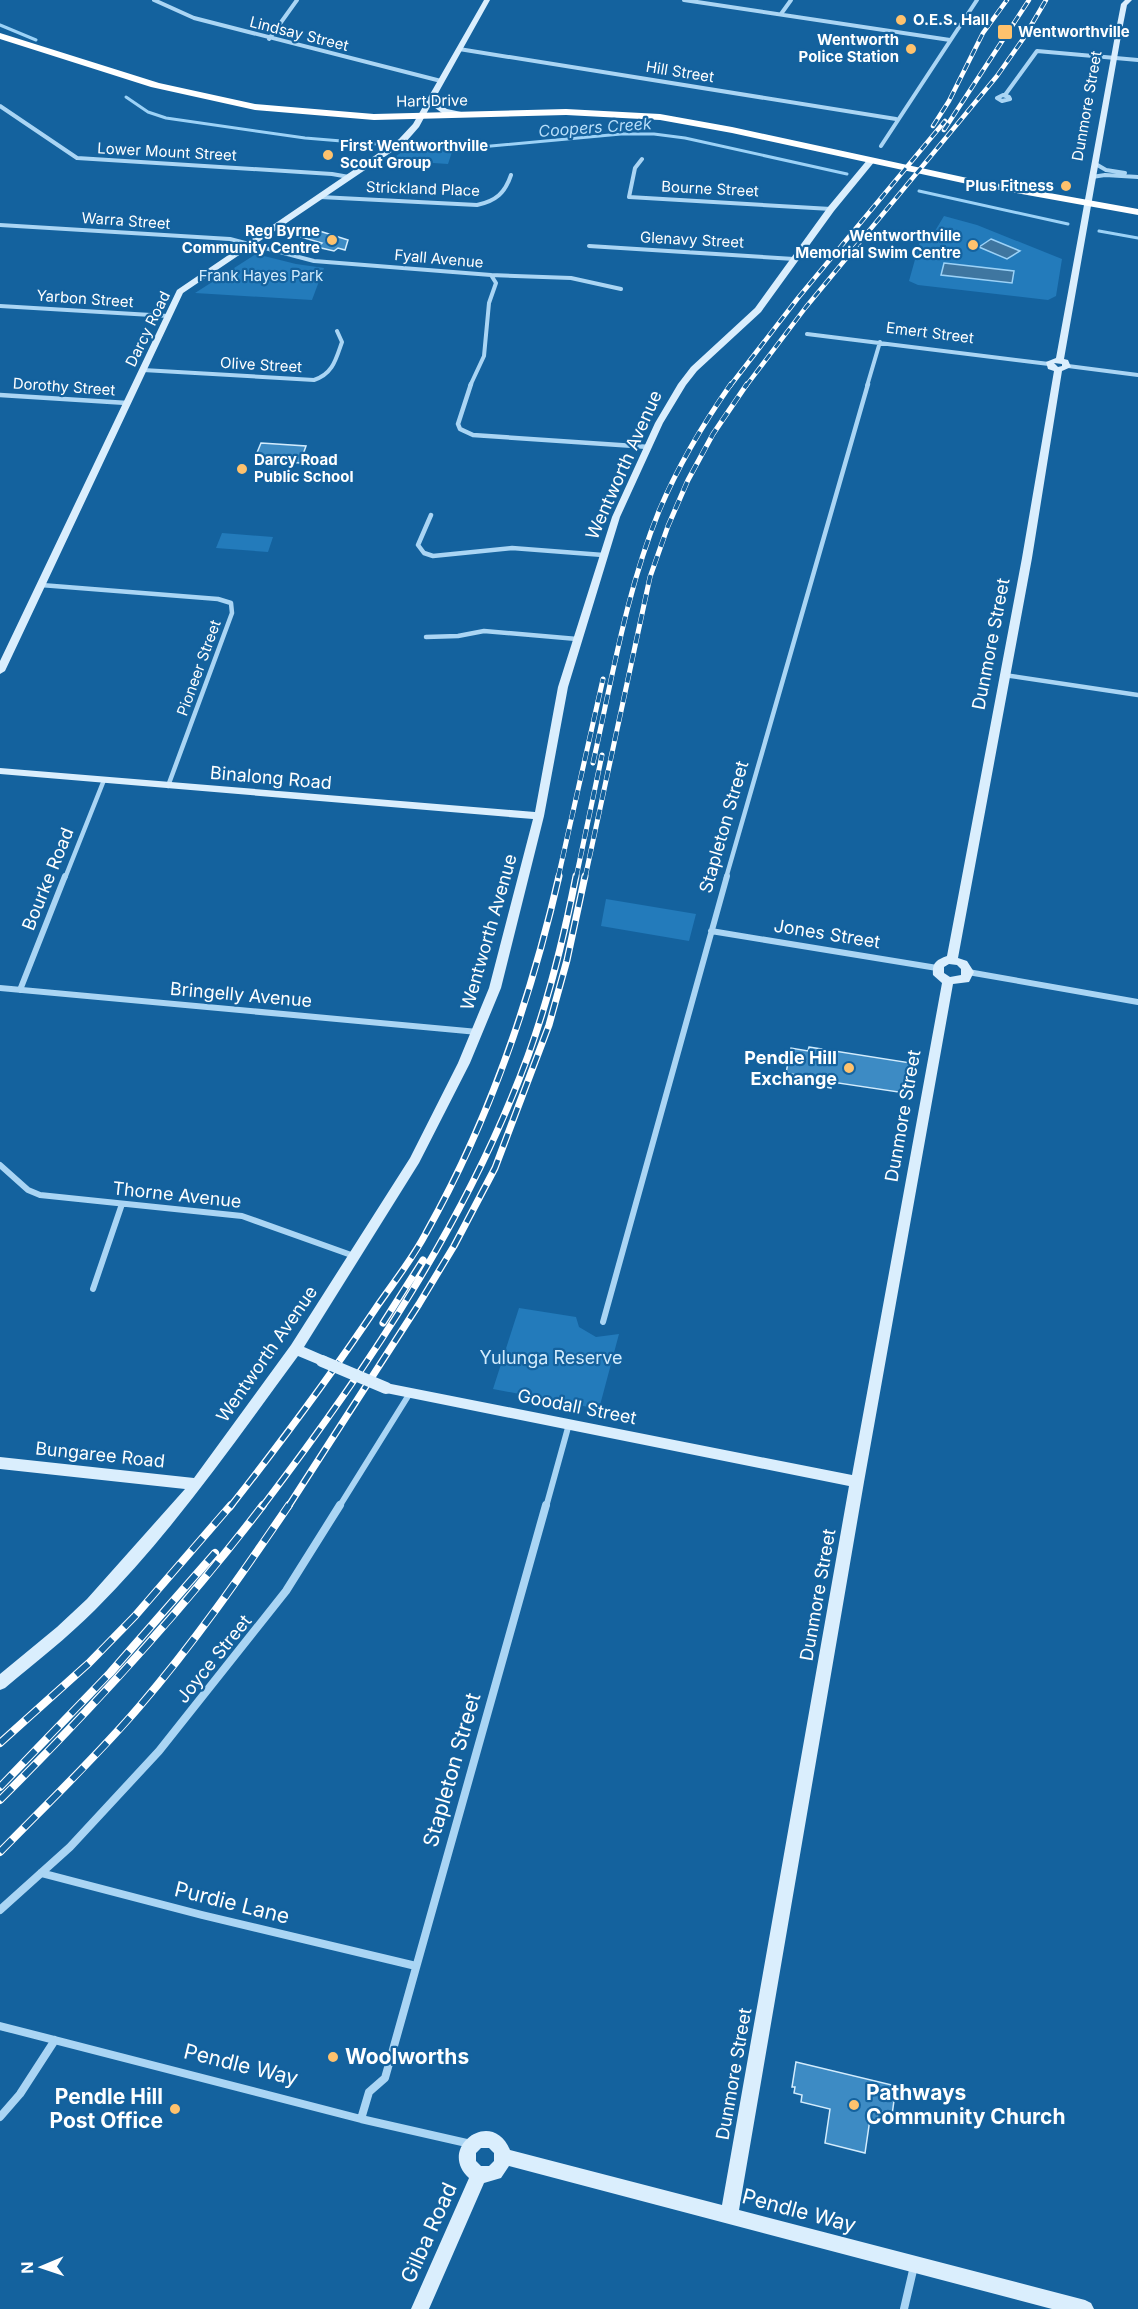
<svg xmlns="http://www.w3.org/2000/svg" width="1138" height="2309" font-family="Inter,sans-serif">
	<rect width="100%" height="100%" fill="#14629e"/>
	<path fill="#237bbb" d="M411,146L453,149L448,164L390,160Z
		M944,216L977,225L1062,259L1056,296L1048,300L918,285L909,281L923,231H935Z
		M256,254L296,264L324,268L312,300L195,293Z
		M222,533L273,537L268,552L216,548Z
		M606,899L696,914L689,941L601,926Z
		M519,1308L576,1317L579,1327L596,1337L619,1334L599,1409L493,1389Z"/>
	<path fill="#3f76a0" stroke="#9cd2f7" stroke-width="1.5" d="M991,239L1020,251L1007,259L979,247Z
		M944,263L1014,271L1012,283L941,275Z"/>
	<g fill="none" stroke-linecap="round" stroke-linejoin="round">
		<path stroke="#9cd2f7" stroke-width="3" d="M0,25L36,40
			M126,97L148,112L166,118L305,138L378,144
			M413,145L469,148L621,134H654L685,138L847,174
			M919,191L1068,224
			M1099,231L1138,238"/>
	</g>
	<path fill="#3d8bc4" stroke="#d3ecfd" stroke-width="1.5" d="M313,229L348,240L345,250L338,248L334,251L317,247L322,243L301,237Z
		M261,443L306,446L300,463L254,460Z
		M809,1047L911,1063L905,1093L832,1082L831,1088L802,1082L803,1076L786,1073L791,1048L808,1051Z
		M796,2062L896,2086L892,2115L878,2111L877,2121L870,2119L865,2153L825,2143L830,2109L801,2102L802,2095L794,2093L795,2087H792Z"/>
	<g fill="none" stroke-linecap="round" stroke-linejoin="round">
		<path stroke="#aad5f4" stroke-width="4" d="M154,0L194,18L441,81
			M684,0L950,40
			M781,14L791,0
			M269,39L297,0
			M459,49L896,119
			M1003,95L1009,97L1010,99L1002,101L997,98Z
			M1005,95L1037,51L1138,60
			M0,106L77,158L332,174L349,177
			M881,146L977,0
			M642,159L635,168L629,197L831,209
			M1094,163L1106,170L1125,173
			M1092,177L1105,175L1138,177
			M320,197L477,205C496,201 505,193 511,175
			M0,225L230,239L314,261L491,275L496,283L489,303L484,356L470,386
			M589,246L794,259
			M491,275L571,278L621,289
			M0,306L168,316
			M807,334L1049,364
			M1068,366L1138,375
			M143,370L314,380C333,374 336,359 342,342L337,331
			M867,386L880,342"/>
		<path stroke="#aad5f4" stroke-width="4.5" d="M471,384L458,424L460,429L473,435L649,447
			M0,395L127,403
			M431,515L418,545L424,553L433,556L512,548L603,555
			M41,585L218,599L231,603L232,613L168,786
			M426,637L458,636L484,631L577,639
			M1004,675L1138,695
			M65,878L104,780
			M726,878L868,384"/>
		<path stroke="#aad5f4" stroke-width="6" d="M711,931L937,968
			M968,972L1138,1002
			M0,988L478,1032
			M20,990L65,876
			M0,1165L28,1190L40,1195L242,1216L354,1256
			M93,1289L122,1204
			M603,1322L727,876
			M339,1507L410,1393
			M546,1507L569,1424"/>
		<path stroke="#aad5f4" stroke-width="8" d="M41,1873L202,1915L416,1966
			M0,1910L70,1847L159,1751L286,1591L340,1505
			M0,2026L361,2119L471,2144
			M0,2117L20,2094L55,2040
			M361,2119L369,2092L385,2078L546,1505
			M904,2309L914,2266"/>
		<path fill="#daeefd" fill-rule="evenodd" d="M484,0H490L437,95V103L447,109L466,113V117L442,113L431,105L419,127L405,143L183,293L5,671L0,674V661L177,290L399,139L413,124Z
			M1125,0H1132L1127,5L1122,30L1064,359L1068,360L1071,367L1062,371L1032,558L958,958L967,961L974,972L969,982L953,984L864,1482L739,2210L1085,2300L1091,2303L1094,2309H1052L509,2166L501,2178L484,2183L429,2309H411L469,2178C436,2148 492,2106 510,2150L722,2205L849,1486L386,1393L381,1392L379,1388L381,1384L386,1383L852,1475L942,983L933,975C932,963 936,960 947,956L1022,558L1054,371L1048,369L1046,362L1056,358L1116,30L1121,4ZM1054,363L1062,364V366L1058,367ZM949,964L957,965L961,969V975L950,977L944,973V967ZM481,2148H489L494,2153V2161L489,2166H481L476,2161V2153Z
			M868,159L875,161L834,211L761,312L697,371L686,385L663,423L620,517L568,687L544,816L501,988L470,1063L419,1163L304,1347L327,1357L328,1361L327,1365L322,1366L298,1356C234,1443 172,1533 95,1610C67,1638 36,1662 5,1688L0,1690V1674L57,1627L87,1599L185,1489L0,1469V1457L194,1478L291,1345L410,1158L458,1063L489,988L533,819L0,774V768L535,812L558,687L612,517L655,423L678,384L691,367L755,308L828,207Z"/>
		<path fill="#fff" fill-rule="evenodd" d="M0,33L159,83L255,104L374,114L566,109L660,114L732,127L972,179L1138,209V215L972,185L732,133L660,120L566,115L374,120L255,110L151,87L0,39Z"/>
		<g stroke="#fff" stroke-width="4.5">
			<path id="rail-far3" d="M933,126L949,101L983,33L1007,0
				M944,130L1029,0
				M730,386L798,298L945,121
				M746,386L806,307L997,76L1023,39L1046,0"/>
		</g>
		<g stroke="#fff" stroke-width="5">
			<path id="rail-far2" d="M593,763C612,679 626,592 659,511C678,466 703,424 731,384
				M558,878L603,679
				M576,878L602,755
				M585,878L650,577L668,526L688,480L713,434L747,384"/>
		</g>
		<g stroke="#fff" stroke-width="7">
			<path id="rail-far1" d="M383,1323L423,1260
				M230,1507C282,1441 331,1375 378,1305C394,1282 413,1258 426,1233C489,1121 530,1002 559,876
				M262,1507C368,1368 467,1221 528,1056C549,998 564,937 576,876
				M288,1507L419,1304L454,1246L495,1168L549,1025L567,960L585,876"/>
		</g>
		<g stroke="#fff" stroke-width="8">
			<path id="rail" d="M0,1743L89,1663L135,1616L231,1505
				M0,1787L110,1673L215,1553
				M0,1800C93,1707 183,1610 263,1505
				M0,1852C47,1804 95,1758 139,1707C194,1643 242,1574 289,1505"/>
		</g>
		<use href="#rail-far3" stroke="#14629e" stroke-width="3" stroke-dasharray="8" stroke-linecap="butt"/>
		<use href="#rail-far2" stroke="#14629e" stroke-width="4" stroke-dasharray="10" stroke-linecap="butt"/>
		<use href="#rail-far1" stroke="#14629e" stroke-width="4.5" stroke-dasharray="14" stroke-linecap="butt"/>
		<use href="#rail" stroke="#14629e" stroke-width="6" stroke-dasharray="17" stroke-linecap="butt"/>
		<path stroke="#daeefd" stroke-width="12" d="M322,1361L386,1388"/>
	</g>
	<g fill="#ffc26d" stroke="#14629e" stroke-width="2">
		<circle cx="901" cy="20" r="6"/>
		<rect x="997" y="24" width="16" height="16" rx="3"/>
		<circle cx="911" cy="49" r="6"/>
		<circle cx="328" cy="155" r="6"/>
		<circle cx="1066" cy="186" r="6"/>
		<circle cx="332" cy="240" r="6"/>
		<circle cx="973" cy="245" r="6"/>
		<circle cx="242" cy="469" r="6"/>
		<circle cx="849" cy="1068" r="6"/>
		<circle cx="333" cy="2057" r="6"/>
		<circle cx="854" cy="2105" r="6"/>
		<circle cx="175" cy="2109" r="6"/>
	</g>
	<g text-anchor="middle" stroke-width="4.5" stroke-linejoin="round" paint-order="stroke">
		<g font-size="15" font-weight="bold" fill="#fff" stroke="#14629e" text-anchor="start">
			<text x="913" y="25">O.E.S. Hall</text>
			<text x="1018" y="37">Wentworthville</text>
			<text x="899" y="45" text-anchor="end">Wentworth<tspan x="899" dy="17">Police Station</tspan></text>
			<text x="340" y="151">First Wentworthville<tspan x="340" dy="17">Scout Group</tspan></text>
			<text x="1054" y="191" text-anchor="end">Plus Fitness</text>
			<text x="320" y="236" text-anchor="end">Reg Byrne<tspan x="320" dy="17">Community Centre</tspan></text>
			<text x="961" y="241" text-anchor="end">Wentworthville<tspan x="961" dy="17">Memorial Swim Centre</tspan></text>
			<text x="254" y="465">Darcy Road<tspan x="254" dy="17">Public School</tspan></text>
		</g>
		<g font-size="15" fill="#fff" stroke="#14629e">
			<text transform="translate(299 34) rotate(14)" y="5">Lindsay Street</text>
			<text transform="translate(680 72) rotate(9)" y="5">Hill Street</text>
			<text transform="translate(432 101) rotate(-1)" y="5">Hart Drive</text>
			<text transform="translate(1087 106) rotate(-80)" y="5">Dunmore Street</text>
			<text transform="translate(167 152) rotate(3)" y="5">Lower Mount Street</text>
			<text transform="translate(423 189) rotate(2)" y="5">Strickland Place</text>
			<text transform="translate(710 189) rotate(3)" y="5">Bourne Street</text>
			<text transform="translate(126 221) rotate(4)" y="5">Warra Street</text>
			<text transform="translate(692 240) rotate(3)" y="5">Glenavy Street</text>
			<text transform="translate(439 259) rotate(5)" y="5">Fyall Avenue</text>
			<text transform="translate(85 299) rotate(4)" y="5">Yarbon Street</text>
			<text transform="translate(148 329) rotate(-64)" y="5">Darcy Road</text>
			<text transform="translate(930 333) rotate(7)" y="5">Emert Street</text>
			<text transform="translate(261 365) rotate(3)" y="5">Olive Street</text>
			<text transform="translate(64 387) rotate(4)" y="5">Dorothy Street</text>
			<text transform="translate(199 668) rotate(-70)" y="5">Pioneer Street</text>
		</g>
		<g font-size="15" fill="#d3ecfd" stroke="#14629e">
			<text x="261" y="281">Frank Hayes Park</text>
		</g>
		<g font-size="16" font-style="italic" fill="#b7defa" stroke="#14629e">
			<text transform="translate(595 127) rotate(-4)" y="6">Coopers Creek</text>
		</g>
		<g font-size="18" fill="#fff" stroke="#14629e">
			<text transform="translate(624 465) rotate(-66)" y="6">Wentworth Avenue</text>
			<text transform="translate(991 644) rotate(-79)" y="6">Dunmore Street</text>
			<text transform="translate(271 778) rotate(5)" y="6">Binalong Road</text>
			<text transform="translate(724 827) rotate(-74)" y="6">Stapleton Street</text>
			<text transform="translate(48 879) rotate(-68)" y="6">Bourke Road</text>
			<text transform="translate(489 932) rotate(-74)" y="6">Wentworth Avenue</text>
			<text transform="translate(827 934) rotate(9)" y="6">Jones Street</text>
			<text transform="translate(241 995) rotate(5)" y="6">Bringelly Avenue</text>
			<text transform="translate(903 1116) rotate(-80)" y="6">Dunmore Street</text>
			<text transform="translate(177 1195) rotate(6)" y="6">Thorne Avenue</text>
			<text transform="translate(267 1354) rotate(-55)" y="6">Wentworth Avenue</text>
			<text transform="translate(577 1407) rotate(11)" y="6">Goodall Street</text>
			<text transform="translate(100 1455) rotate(6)" y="6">Bungaree Road</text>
			<text transform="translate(818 1595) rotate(-80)" y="6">Dunmore Street</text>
			<text transform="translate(214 1659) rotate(-51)" y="6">Joyce Street</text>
			<text transform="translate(734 2074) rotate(-80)" y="6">Dunmore Street</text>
		</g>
		<g font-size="18" font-weight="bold" fill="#fff" stroke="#14629e" text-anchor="end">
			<text x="837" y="1064">Pendle Hill<tspan x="837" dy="21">Exchange</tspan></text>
		</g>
		<g font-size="18" fill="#d3ecfd" stroke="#14629e">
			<text x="551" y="1364">Yulunga Reserve</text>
		</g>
		<g font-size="21" fill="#fff" stroke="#14629e">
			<text transform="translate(452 1770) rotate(-74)" y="7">Stapleton Street</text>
			<text transform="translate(232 1903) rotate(14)" y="7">Purdie Lane</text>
			<text transform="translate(241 2065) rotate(14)" y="7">Pendle Way</text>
			<text transform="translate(799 2211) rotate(15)" y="7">Pendle Way</text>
			<text transform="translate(429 2233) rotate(-66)" y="7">Gilba Road</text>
		</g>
		<g font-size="21" font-weight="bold" fill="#fff" stroke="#14629e" text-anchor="start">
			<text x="345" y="2064">Woolworths</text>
			<text x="866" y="2100">Pathways<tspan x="866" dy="24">Community Church</tspan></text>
			<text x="163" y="2104" text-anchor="end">Pendle Hill<tspan x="163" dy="24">Post Office</tspan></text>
		</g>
	</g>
	<g transform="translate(42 2267) rotate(268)" stroke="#14629e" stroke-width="4.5" paint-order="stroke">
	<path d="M0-4.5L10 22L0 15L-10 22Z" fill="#ffffff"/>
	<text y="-9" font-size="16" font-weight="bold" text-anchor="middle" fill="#ffffff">N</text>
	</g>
</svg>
